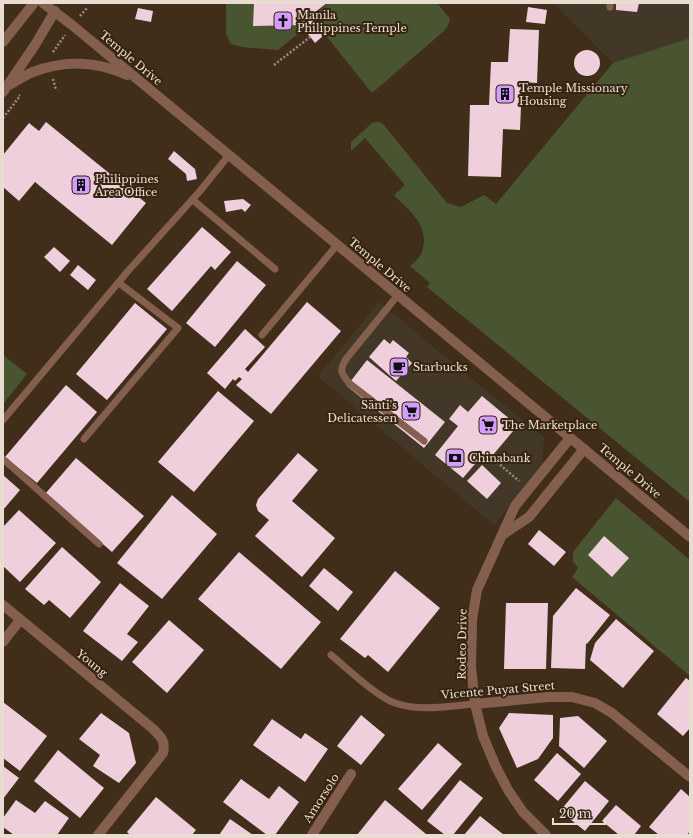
<svg xmlns="http://www.w3.org/2000/svg" width="693" height="838" font-family="'Libre Baskerville',serif">
	<rect width="100%" height="100%" fill="#402e1b"/>
	<path fill="#433828" d="M554,3H690V38L613,63Z
		M379,302L544,438L542,467L494,525L318,376Z"/>
	<path fill="#495530" d="M226,3H254L301,25L304,29L278,50L242,47L231,44L226,34Z
		M328,3H437L450,19L448,26L444,31L372,93L311,17Z
		M690,38V502L427,287L430,283L410,266C414,263 419,258 421,254C432,228 410,211 394,195L405,185L365,138L351,151V142L372,123L380,122L384,125L447,203L461,207L484,195L496,204L613,63Z
		M3,355L27,374L3,404Z
		M616,498L690,560V676L572,577L578,568L573,561V552Z"/>
	<path fill="#f0cfdd" d="M254,3H327L310,16L324,35L315,43L301,25L253,26Z
		M616,3H639L637,12L616,10Z
		M528,7L547,10L545,24L526,22Z
		M138,8L153,11L151,22L135,19Z
		M510,29L539,30L537,83L522,82L520,130L503,129L501,177L468,176L470,105H489L491,62H508Z
		M574 63a13 13 0 1 1 26 0a13 13 0 1 1-26 0Z
		M46,122L146,203L112,245L35,182L19,201L3,187V155L29,123L39,131Z
		M174,151L195,169L197,179L187,181L186,174L168,159Z
		M243,199L251,205L245,212L242,209L226,212L224,201Z
		M202,227L231,252L215,270L211,266L172,311L147,289Z
		M54,247L70,261L60,272L44,257Z
		M237,261L266,285L215,347L186,323Z
		M78,265L96,280L88,290L70,275Z
		M307,302L341,331L271,414L236,385L242,379L239,377L235,381L233,379L225,389L207,373L245,329L265,347L245,369L248,372Z
		M135,303L167,329L107,400L76,374Z
		M384,339L390,344L393,340L409,353L406,357L412,363L396,381L369,357Z
		M367,360L445,422L424,448L347,386Z
		M66,385L97,412L37,483L5,457Z
		M218,391L254,421L194,492L158,462Z
		M482,396L512,421L509,425L514,430L487,462L481,457L463,478L435,455L458,426L449,419L460,405L468,412Z
		M298,453L318,470L292,501L335,538L302,577L255,536L269,520L258,511L256,505L258,499Z
		M76,458L144,516L112,552L45,494Z
		M482,465L501,483L487,499L467,481Z
		M3,475L20,490L3,510Z
		M172,495L217,534L162,599L117,563Z
		M19,510L56,543L20,582L3,566V527Z
		M539,530L566,552L554,566L528,544Z
		M604,536L629,558L612,577L588,555Z
		M62,547L101,582L70,618L49,600L44,605L25,589Z
		M239,552L321,622L281,669L198,599Z
		M324,568L353,592L338,611L309,586Z
		M395,571L440,608L388,672L368,655L365,658L340,639Z
		M120,583L149,606L127,634L138,642L122,661L83,631Z
		M576,588L610,615L587,644L586,643L585,669L551,668L553,616Z
		M506,603H548L546,669H504Z
		M616,619L654,651L623,688L590,660L595,643Z
		M169,620L204,650L167,693L132,662Z
		M686,678L690,681V728L683,736L657,714Z
		M3,702L47,736L20,771L3,758Z
		M101,713L129,733L136,763L119,783L93,766L100,755L79,739Z
		M509,713L553,715V738L538,759L517,768L499,728Z
		M361,715L385,735L361,765L337,746Z
		M578,716L607,741L584,768L559,746L560,718Z
		M272,719L301,739L305,733L328,749L305,782L253,745Z
		M438,743L462,764L422,810L398,789Z
		M58,750L104,788L80,818L34,781Z
		M557,753L581,774L558,801L534,780Z
		M3,766L19,778L3,799Z
		M241,779L269,799L279,786L299,802L275,835H267L223,802Z
		M460,780L483,798L453,835H445L427,821Z
		M585,781L609,801L585,831L560,811Z
		M681,789L690,797V831L687,835H659L649,827Z
		M156,797L196,830L192,835H130L127,832Z
		M16,800L35,813L45,801L69,818L57,835H14L3,827V818Z
		M385,800L426,834L425,835H357Z
		M616,805L641,826L634,835H619L602,821Z
		M480,816L504,835H464Z
		M230,819L253,835H219Z"/>
	<g fill="none" stroke-linecap="round" stroke-linejoin="round">
		<path stroke="#9b8c7d" stroke-width="2.5" stroke-dasharray="2 2" stroke-linecap="butt" d="M80,16L88,7
			M53,52L65,35
			M274,65L310,37
			M53,79L56,90
			M3,118L20,96L19,95
			M491,457L519,481"/>
		<path stroke="#855f4e" stroke-width="7" d="M610,7V3
			M193,200L275,269
			M398,295L346,359C339,371 341,373 349,383L424,441
			M262,335L337,245
			M3,420L128,271L200,191L229,155
			M84,439L178,328L119,283
			M3,459L99,544
			M331,655C348,669 376,696 395,703C420,712 449,706 475,704"/>
		<path stroke="#855f4e" stroke-width="10" d="M502,535L529,517L584,449
			M3,605L152,728C160,736 166,740 163,753L98,835
			M3,642L20,620
			M475,704L548,697H572L595,703L612,713L690,777
			M312,835L351,774
			M546,835L523,812L508,790L496,767L483,736L475,704L471,667L472,620L477,590L515,506L570,438"/>
		<path stroke="#855f4e" stroke-width="10" d="M43,3L72,25L690,537
			M3,42L34,3
			M9,85C17,81 25,75 33,72C64,60 97,61 127,75
			M3,92L35,45L55,11"/>
	</g>
	<defs>
		<g id="church-square" transform="scale(1)"><rect x="-9" y="-9" width="18" height="18" rx="4" fill="#d49cfc" stroke="#362411"/><path d="M-1.2-6h2.4v3.5h3.3v2.4h-3.3V6h-2.4V-.1h-3.3v-2.4h3.3Z" fill="#111"/></g>
		<g id="building-square" transform="scale(1)"><rect x="-9" y="-9" width="18" height="18" rx="4" fill="#d49cfc" stroke="#362411"/><path d="M-4-6H4V6H1V3H-1V6H-4ZM-2.5-4.3h1.7v1.8h-1.7ZM.8-4.3h1.7v1.8H.8ZM-2.5-1h1.7V.8h-1.7ZM.8-1h1.7V.8H.8Z" fill="#111"/></g>
		<g id="cafe-square" transform="scale(1)"><rect x="-9" y="-9" width="18" height="18" rx="4" fill="#d49cfc" stroke="#362411"/><path d="M-5.5-4.5H6V0H3Q3 3.5 0 3.5H-2.5Q-5.5 3.5-5.5 0ZM3-3.2v2h1.7v-2ZM-6 4.5H4V6H-6Z" fill="#111"/></g>
		<g id="supermarket-square" transform="scale(1)"><rect x="-9" y="-9" width="18" height="18" rx="4" fill="#d49cfc" stroke="#362411"/><path d="M-6-5.5h2.5l.6 2H6L4.5 2H-2.5L-4.4-4H-6ZM-1.5 3.2a1.3 1.3 0 1 0 .1 0ZM3 3.2a1.3 1.3 0 1 0 .1 0Z" fill="#111"/></g>
		<g id="bank-square" transform="scale(1)"><rect x="-9" y="-9" width="18" height="18" rx="4" fill="#d49cfc" stroke="#362411"/><path d="M-6-4H6V4H-6ZM0-2.3a2.3 2.3 0 1 0 0 4.6a2.3 2.3 0 1 0 0-4.6Z" fill="#111"/></g>
	</defs>
	<g fill-rule="evenodd">
		<use href="#church-square" x="283" y="21"/>
		<use href="#building-square" x="505" y="94"/>
		<use href="#building-square" x="81" y="185"/>
		<use href="#cafe-square" x="399" y="367"/>
		<use href="#supermarket-square" x="411" y="411"/>
		<use href="#supermarket-square" x="488" y="425"/>
		<use href="#bank-square" x="455" y="458"/>
	</g>
	<g text-anchor="middle" stroke-width="4" stroke-linejoin="round" paint-order="stroke">
		<g font-size="11" fill="#e9ddd2" stroke="#362411" text-anchor="start">
			<text x="297" y="19">Manila<tspan x="297" dy="13">Philippines Temple</tspan></text>
			<text x="519" y="92">Temple Missionary<tspan x="519" dy="13">Housing</tspan></text>
			<text x="95" y="183">Philippines<tspan x="95" dy="13">Area Office</tspan></text>
			<text x="413" y="371">Starbucks</text>
			<text x="397" y="409" text-anchor="end">Sänti's<tspan x="397" dy="13">Delicatessen</tspan></text>
			<text x="502" y="429">The Marketplace</text>
			<text x="469" y="462">Chinabank</text>
		</g>
		<g font-size="11" fill="#e9ddd2" stroke="#362411">
			<text transform="translate(131 58) rotate(40)" y="4">Temple Drive</text>
			<text transform="translate(380 265) rotate(40)" y="4">Temple Drive</text>
			<text transform="translate(630 471) rotate(40)" y="4">Temple Drive</text>
			<text transform="translate(462 644) rotate(-89)" y="4">Rodeo Drive</text>
			<text transform="translate(92 663) rotate(39)" y="4">Young</text>
			<text transform="translate(498 690) rotate(-5)" y="4">Vicente Puyat Street</text>
			<text transform="translate(321 798) rotate(-57)" y="4">Amorsolo</text>
		</g>
	</g>
	<rect width="693" height="838" fill="none" stroke="#e9ddd2" stroke-width="8"/>
	<path d="M553 818v6h52v-6" fill="none" stroke="#e9ddd2" stroke-width="2"/>
	<text x="559" y="818" font-size="12" fill="#e9ddd2" stroke="#362411" stroke-width="3" paint-order="stroke">20 m</text>
</svg>
